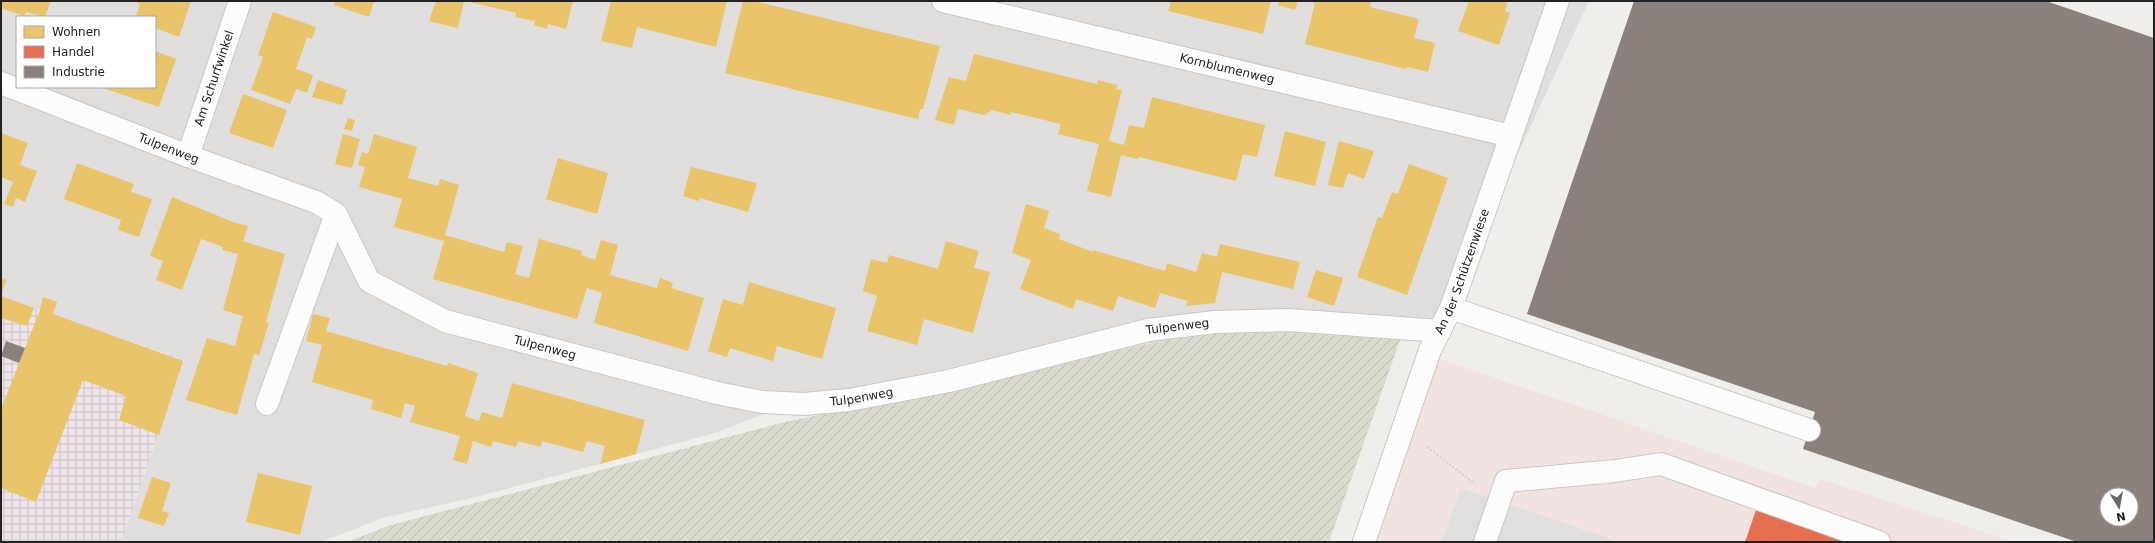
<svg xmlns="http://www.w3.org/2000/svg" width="2155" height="543" font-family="'DejaVu Sans',sans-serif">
	<defs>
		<pattern id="industrial-grid" width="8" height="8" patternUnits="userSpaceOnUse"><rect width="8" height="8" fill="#ede4e9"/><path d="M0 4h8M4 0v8" fill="none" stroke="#cbc3c8"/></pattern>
		<pattern id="construction-furrows" width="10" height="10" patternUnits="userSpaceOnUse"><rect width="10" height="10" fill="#d9d9cd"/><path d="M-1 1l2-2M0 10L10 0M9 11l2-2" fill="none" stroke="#babab0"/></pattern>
	</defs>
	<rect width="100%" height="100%" fill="#f0eeeb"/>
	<path fill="#dfdedc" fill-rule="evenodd" d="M1,1H1589L1435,331L787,405L715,433L480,496L383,518L321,542H121L184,360L1,297ZM17,17H155V87H17Z"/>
	<path fill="#f1e3e1" d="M1437,358L1816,488L1820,479L2015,542H1373Z"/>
	<path fill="url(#industrial-grid)" d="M1,297L184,360L121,542H1Z"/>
	<path fill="url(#construction-furrows)" d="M1210,331L1401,337L1329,542H347L391,525L781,423Z"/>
	<path fill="#e0dfde" d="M1461,488L1620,542H1442Z"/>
	<path fill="#e9c46a" d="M1,1H51L45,17L26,12L24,16L1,8Z
		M138,1H191L179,37L155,28V17H136L140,4L137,3Z
		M335,1H374L369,17L334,5Z
		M436,1H464L458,28L429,21Z
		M465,1H573L566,29L548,24L547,29L534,25L535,21L515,17L516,13Z
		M611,1H727L716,47L637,27L632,48L601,41Z
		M743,1H754L940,46L923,109H920L918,119L725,73Z
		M1171,1H1271L1263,34L1168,11Z
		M1279,1H1298L1295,10L1278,5Z
		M1310,1H1371L1370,7L1419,19L1414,38L1435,43L1428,72L1407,67L1406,69L1305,44L1315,3Z
		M1469,1H1508L1505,11L1510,13L1499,45L1458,31Z
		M273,12L316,27L312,39L307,37L296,69L313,75L307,93L296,89L290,104L251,90L263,57L258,55Z
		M155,51L176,59L159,107L100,87H155Z
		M974,54L1097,84L1098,80L1118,85L1116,89L1122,90L1109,141L1124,145L1129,125L1144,128L1152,97L1265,125L1257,157L1243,154L1236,181L1139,157L1138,159L1121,155L1111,197L1087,191L1099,144L1058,134L1061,124L1011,112L1010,115L992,110L985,115L958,109L954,125L935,120L949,77L966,81Z
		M318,80L347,90L342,105L312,97Z
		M243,94L287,110L273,148L229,133Z
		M348,118L355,120L352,131L344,129Z
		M1285,131L1326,142L1315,186L1274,176Z
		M1,133L28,143L20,165L37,171L25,202L16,198L13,207L4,204L13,182L1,177Z
		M343,134L360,139L352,168L335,164Z
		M374,134L417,147L408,178L438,186L440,179L459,185L445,235L504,252L507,242L523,246L515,274L529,278L539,239L582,251L581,255L595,260L601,240L618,245L610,275L657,288L660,278L673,283L671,288L704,298L688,351L594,323L602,293L587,288L577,319L433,279L444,241L394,227L402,199L359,187L365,167L358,165L362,152L368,154Z
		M1339,141L1374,151L1364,179L1348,173L1343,188L1328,185Z
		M558,158L608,173L597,214L546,199Z
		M77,163L134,184L131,192L152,199L139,237L118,230L121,220L64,199Z
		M1409,164L1448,178L1407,295L1357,277L1378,217L1382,218L1392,192L1398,194Z
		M691,167L757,183L748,212L700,198L699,201L683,196Z
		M172,197L233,222L248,226L243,241L285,254L266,322L269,323L259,355L254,354L237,415L186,400L207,338L235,346L243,316L223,310L238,254L222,250L223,247L201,239L182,290L156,280L163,261L150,256Z
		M1026,204L1049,211L1044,228L1060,234L1059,239L1093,252V250L1165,271L1167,263L1196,272L1202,253L1217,257L1220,244L1300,262L1293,289L1222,272L1215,303L1186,306L1188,301L1160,293L1155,308L1118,296L1113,311L1076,299L1073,309L1020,289L1031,260L1012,253Z
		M946,241L979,251L974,268L990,272L973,333L924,319L917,345L867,331L877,296L863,291L871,259L887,263L889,255L938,269Z
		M1316,270L1343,278L1334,306L1307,297Z
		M1,278L6,280L1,294Z
		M749,282L836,308L822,359L777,346L773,361L730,348L727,357L708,351L723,299L743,305Z
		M1,296L34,308L27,326L1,318Z
		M43,297L57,302L53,314L183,361L159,435L119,420L126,396L83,380L36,502L1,488V409L40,310Z
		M313,314L330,318L326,331L447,366L448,363L478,373L465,416L479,421L482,412L502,418L512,383L645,420L636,454L600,464L605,446L587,441L583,452L542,441L541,447L518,441L516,447L493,441L491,447L473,441L467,464L453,460L460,436L410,422L415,406L405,403L401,418L371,409L373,400L312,382L322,345L306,341Z
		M258,473L312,486L300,535L246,522Z
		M152,477L171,483L162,511L169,513L164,526L138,518Z"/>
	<path fill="#e76f51" d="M1756,510L1850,542H1745Z"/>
	<path fill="#8a817c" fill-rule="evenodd" d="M1634,1H2046L2154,38V542H2077L1803,449L1815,412L1527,314ZM2107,495H2131V519H2107Z
		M6,341L25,348L19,363L1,356Z"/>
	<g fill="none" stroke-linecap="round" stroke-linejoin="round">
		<g stroke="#c9c8c7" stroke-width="24">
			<g id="minor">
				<path id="s1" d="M943,1L1511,136"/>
				<path id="s2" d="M1,83L188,156L316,202L336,214L369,281L445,321L717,393L762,402L804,404L849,400L949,381L1148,330L1215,322L1289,320L1440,331"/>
				<path id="s3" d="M188,156L240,1"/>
				<path d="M1451,308L1809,430"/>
				<path d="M267,404L336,214"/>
				<path id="s4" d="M1364,542L1430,350L1451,308L1558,1"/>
				<path d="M1485,542L1506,481L1615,471L1661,464L1879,542"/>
			</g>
		</g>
		<path stroke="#dccecd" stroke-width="2.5" stroke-dasharray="2 2" stroke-linecap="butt" d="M1427,447L1475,484"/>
		<use href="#minor" stroke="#fdfcfc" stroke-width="22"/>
	</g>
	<g text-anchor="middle" stroke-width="4" stroke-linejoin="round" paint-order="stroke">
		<g font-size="12" fill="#222" stroke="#fff">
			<text dy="4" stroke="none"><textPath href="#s1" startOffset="292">Kornblumenweg</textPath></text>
			<text dy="4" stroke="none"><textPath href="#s3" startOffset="82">Am Schurfwinkel</textPath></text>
			<text dy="4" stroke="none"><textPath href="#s2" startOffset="180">Tulpenweg</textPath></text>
			<text dy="4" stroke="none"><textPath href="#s4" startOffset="288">An der Schützenwiese</textPath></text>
			<text dy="4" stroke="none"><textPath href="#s2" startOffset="1272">Tulpenweg</textPath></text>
			<text dy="4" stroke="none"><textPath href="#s2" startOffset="624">Tulpenweg</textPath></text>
			<text dy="4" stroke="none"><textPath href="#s2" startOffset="948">Tulpenweg</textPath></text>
		</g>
	</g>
	<rect width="2155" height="543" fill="none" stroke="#222222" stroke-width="4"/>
	<rect x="16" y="16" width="140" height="72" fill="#ffffff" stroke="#a7a7a7"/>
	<rect x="24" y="26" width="20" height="12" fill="#e9c46a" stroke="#a7a7a7"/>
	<text x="52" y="36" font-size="12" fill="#222222">Wohnen</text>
	<rect x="24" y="46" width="20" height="12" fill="#e76f51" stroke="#a7a7a7"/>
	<text x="52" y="56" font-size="12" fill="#222222">Handel</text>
	<rect x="24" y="66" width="20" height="12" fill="#8a817c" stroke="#a7a7a7"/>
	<text x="52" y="76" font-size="12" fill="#222222">Industrie</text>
	<g transform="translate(2119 507) rotate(169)"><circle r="19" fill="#ffffff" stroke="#a7a7a7"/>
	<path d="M0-3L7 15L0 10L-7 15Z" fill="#6a6968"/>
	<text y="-6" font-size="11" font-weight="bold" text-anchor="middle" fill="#222222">N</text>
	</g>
</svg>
